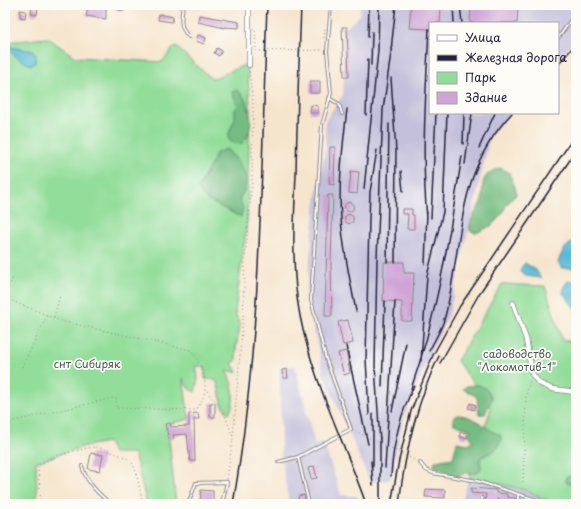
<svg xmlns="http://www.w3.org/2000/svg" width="581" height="509" font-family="'Playpen Sans',sans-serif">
	<rect width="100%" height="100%" fill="#fdfcf7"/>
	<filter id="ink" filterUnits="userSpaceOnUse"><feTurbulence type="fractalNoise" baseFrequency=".025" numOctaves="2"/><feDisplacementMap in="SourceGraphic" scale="8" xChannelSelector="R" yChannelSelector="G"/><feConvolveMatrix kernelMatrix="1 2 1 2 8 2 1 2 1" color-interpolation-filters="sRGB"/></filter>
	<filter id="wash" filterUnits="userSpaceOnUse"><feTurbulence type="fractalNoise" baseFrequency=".012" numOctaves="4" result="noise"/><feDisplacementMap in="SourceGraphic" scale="16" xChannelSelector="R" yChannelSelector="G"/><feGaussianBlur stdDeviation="0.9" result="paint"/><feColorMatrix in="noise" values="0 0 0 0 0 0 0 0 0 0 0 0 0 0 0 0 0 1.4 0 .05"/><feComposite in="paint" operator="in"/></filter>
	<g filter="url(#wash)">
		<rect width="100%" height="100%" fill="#f6e5cd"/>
		<path fill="#c4c0db" d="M360,5H576V39L558,60V23H430V113H510L490,136L449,314L429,356L404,417L390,480L370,482L324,375L306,294L317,192L326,147L325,121L343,95L344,77H349L347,27L360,15Z
			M295,366L315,445L323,441L341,495L357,496L358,504H289L281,455L280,368Z
			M469,477L522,489L556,504H461Z"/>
		<path fill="#92dd9a" stroke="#5a806a" d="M48,38L75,57L162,62L175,46L212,79L247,64L250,105L247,222L235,312L240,326L236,347V361L232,363L237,372L226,371C234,385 236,399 229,414C218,404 222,392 216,380L205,379V367L196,366L198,379L195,392L188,388L183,378L189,419L166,425L169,439L176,504H147L134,453H113L108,442L85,446L36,462L37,501L39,504H5V42Z
			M502,284L545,286L562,340L576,342V504H556L522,489L469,477L491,408L457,361Z"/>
		<path fill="#75bc82" stroke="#4c6f5e" d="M237,90C251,100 257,132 241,144L231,142L228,138L229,133L235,119V110L238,106L232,92Z
			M226,149C241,162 255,180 239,199L243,207L241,217L205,199L198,189C203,175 212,166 216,153Z
			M500,168L509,172C511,181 517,186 516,195L506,205L503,213L491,226L476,233L470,231C468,220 478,210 482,200C484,193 480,185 485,178C489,172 494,170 500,168Z
			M479,385C486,388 489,391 492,398L485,414H479L477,397L463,389L467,386Z
			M458,415C475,415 486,430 500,435L502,440L495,450L480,458L481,469L477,473H465L460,476H455L434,466L435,461L453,458L457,442L468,444L473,441L468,433L471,430L454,424L453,418Z
			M576,476V486L566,482V477Z"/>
		<path fill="#57bad5" stroke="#3c6e88" d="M11,47L33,51L36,55L35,63L31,65C24,63 15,56 9,51Z
			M573,242L576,245V268H562L558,263C561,253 564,247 573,242Z
			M525,263L536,270L541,278L526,276L520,272L522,266Z
			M576,280V310L563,293L564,286L568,281Z"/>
		<g id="blocks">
			<path fill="#cfa3d6" d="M94,5H106V19L86,16L88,8L93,7Z
				M116,5H126L124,11L115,9Z
				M411,5H441L440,23H430V29L409,28Z
				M471,5H518L517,23H470Z
				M32,7L38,8L37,15L31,14Z
				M20,10L26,11L25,18L20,17Z
				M159,14L173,17L172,22L158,20Z
				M199,15L239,22V28L225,27V28L198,22Z
				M342,27H347L349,77H344Z
				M198,35L206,38L204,44L196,41Z
				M217,48L222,51L219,56L214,53Z
				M310,81H320V93H310Z
				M311,105L318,106V113H310Z
				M330,147H335L334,185L329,184Z
				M351,171L359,172L357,194L349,193Z
				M328,195H333L331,265L332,316H325Z
				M344.5 207a4.5 4.5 0 1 1 9 0a4.5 4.5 0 1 1-9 0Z
				M402,209H412V215H414V229H407L408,214H402Z
				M344.5 219a4.5 4.5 0 1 1 9 0a4.5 4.5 0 1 1-9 0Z
				M384,262H404V273H414L412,321H402V302L383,301Z
				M348,320L353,343L343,345L338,322Z
				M346,351L350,373L344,375L338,353Z
				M287,369L288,378H283L282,370Z
				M210,403H215V417H210Z
				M470,403L476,405L474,410L468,408Z
				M198,413L199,419H194L195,461H190L187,434L173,435L174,438L169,439L165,424L170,423L171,427L189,426V414Z
				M460,432L468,433L467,438L460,437Z
				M91,453L103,455L100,471L88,469Z
				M314,466L317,478L311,479L308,468Z
				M471,488L496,490V493L507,494V497L515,498V504H500L498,499L496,500V504H485L486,494L471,493Z
				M426,489L445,490V498L425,497Z
				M201,490L213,491V504H200Z
				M304,495L306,504H299L298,496Z"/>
		</g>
	</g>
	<g filter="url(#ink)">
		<use href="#blocks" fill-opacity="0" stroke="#8c8484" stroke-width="1"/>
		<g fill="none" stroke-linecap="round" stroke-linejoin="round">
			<g stroke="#8c8484" stroke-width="4">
				<path id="service" d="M87,5H92
					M183,5C181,18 179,28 189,37
					M558,38L576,13
					M329,98L339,104L342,114
					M298,457L351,429L326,359L311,300L322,125L331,93L327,51L331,5
					M278,462L298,457L309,504
					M420,463L426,470L433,473L477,481L518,494V504
					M82,466C86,482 98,494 111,504
					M518,494L549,504
					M188,504L196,483L227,482L222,504
					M481,504L482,498
					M498,504V501"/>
			</g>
			<g stroke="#8c8484" stroke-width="6">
				<path id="minor" d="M247,5L249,9V65
					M513,303L526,339L532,374L539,383L552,389L576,392"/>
			</g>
			<path stroke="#8c8484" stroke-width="1" stroke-dasharray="1 3" stroke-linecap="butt" d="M253,29H255L256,51
				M324,38L325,27
				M5,294L15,273
				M5,298L61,321L190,350C195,354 197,359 200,366C207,382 208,396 195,410L116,408L117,399L113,398L5,423
				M54,317L61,292
				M22,367L47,316
				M207,391L210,396L222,407L233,437
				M355,431L417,461
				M227,479L233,438L243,318L245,259L252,180L253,103L249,70
				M523,482L526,396L530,380
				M41,504L38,467C42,458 86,447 96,447C99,447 128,458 131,460L136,472L143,504"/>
			<use href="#service" stroke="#fff" stroke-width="2"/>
			<use href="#minor" stroke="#fff" stroke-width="4.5"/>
			<path stroke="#22223b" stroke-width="1.5" d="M301,5C299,61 297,118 296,174C294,221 291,270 300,316C313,382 344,441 366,504
				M453,5L454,23
				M460,5L462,23
				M368,37L369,5
				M391,50L396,5
				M558,64L576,44
				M371,65L372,32
				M391,78L396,151L395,262
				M347,109C343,145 338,182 341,218C343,249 350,280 356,311
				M366,115L368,59
				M463,144L464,113
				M479,148L495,113
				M465,164L472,113
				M401,171L403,191
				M364,189L378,51L379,5
				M427,218C421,155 426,92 429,29
				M431,218L436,113
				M387,262L389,124
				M425,264L427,212
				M346,346L368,444
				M429,351C434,342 439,333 443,323C449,306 451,287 454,270C464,208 467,161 512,113
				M421,361L427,276L443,212L447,113
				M440,363L479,294L576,151
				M382,387L385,301
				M411,389C438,312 449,237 462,156
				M392,411L406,343
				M373,414V466
				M369,415L366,359L369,219L370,192L377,150
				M380,442L375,366L377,258L383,110L392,46
				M371,461L373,485
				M385,468L395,301
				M391,476C393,444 400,414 414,386
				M233,504C262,340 261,171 267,5
				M380,504V437
				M391,504L399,460L411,411L433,355L460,306L576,134
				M399,504C405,453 416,403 439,356"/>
			<path stroke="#8c8484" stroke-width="1" stroke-dasharray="1 3" stroke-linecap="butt" d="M256,51L324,50"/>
		</g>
	</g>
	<g text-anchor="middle" stroke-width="3.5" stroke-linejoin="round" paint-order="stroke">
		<g font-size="11" fill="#445a58" stroke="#fdfcf7">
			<text x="517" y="358">садоводство<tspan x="517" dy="13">"Локомотив-1"</tspan></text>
			<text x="87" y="368">снт Сибиряк</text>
		</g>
	</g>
	<rect width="581" height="509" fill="none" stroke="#fdfcf7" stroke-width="20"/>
	<rect x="429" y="22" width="130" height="92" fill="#fdfcf7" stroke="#a5a5ac"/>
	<rect x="437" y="35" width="20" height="6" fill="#ffffff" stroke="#a5a5ac"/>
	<text x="465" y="42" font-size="12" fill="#22223b">Улица</text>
	<rect x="437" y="55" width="20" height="6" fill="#22223b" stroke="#a5a5ac"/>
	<text x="465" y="62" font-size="12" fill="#22223b">Железная дорога</text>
	<rect x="437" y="72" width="20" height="12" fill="#92dd9a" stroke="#a5a5ac"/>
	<text x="465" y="82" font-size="12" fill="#22223b">Парк</text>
	<rect x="437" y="92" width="20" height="12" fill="#cfa3d6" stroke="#a5a5ac"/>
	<text x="465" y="102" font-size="12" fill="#22223b">Здание</text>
</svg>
